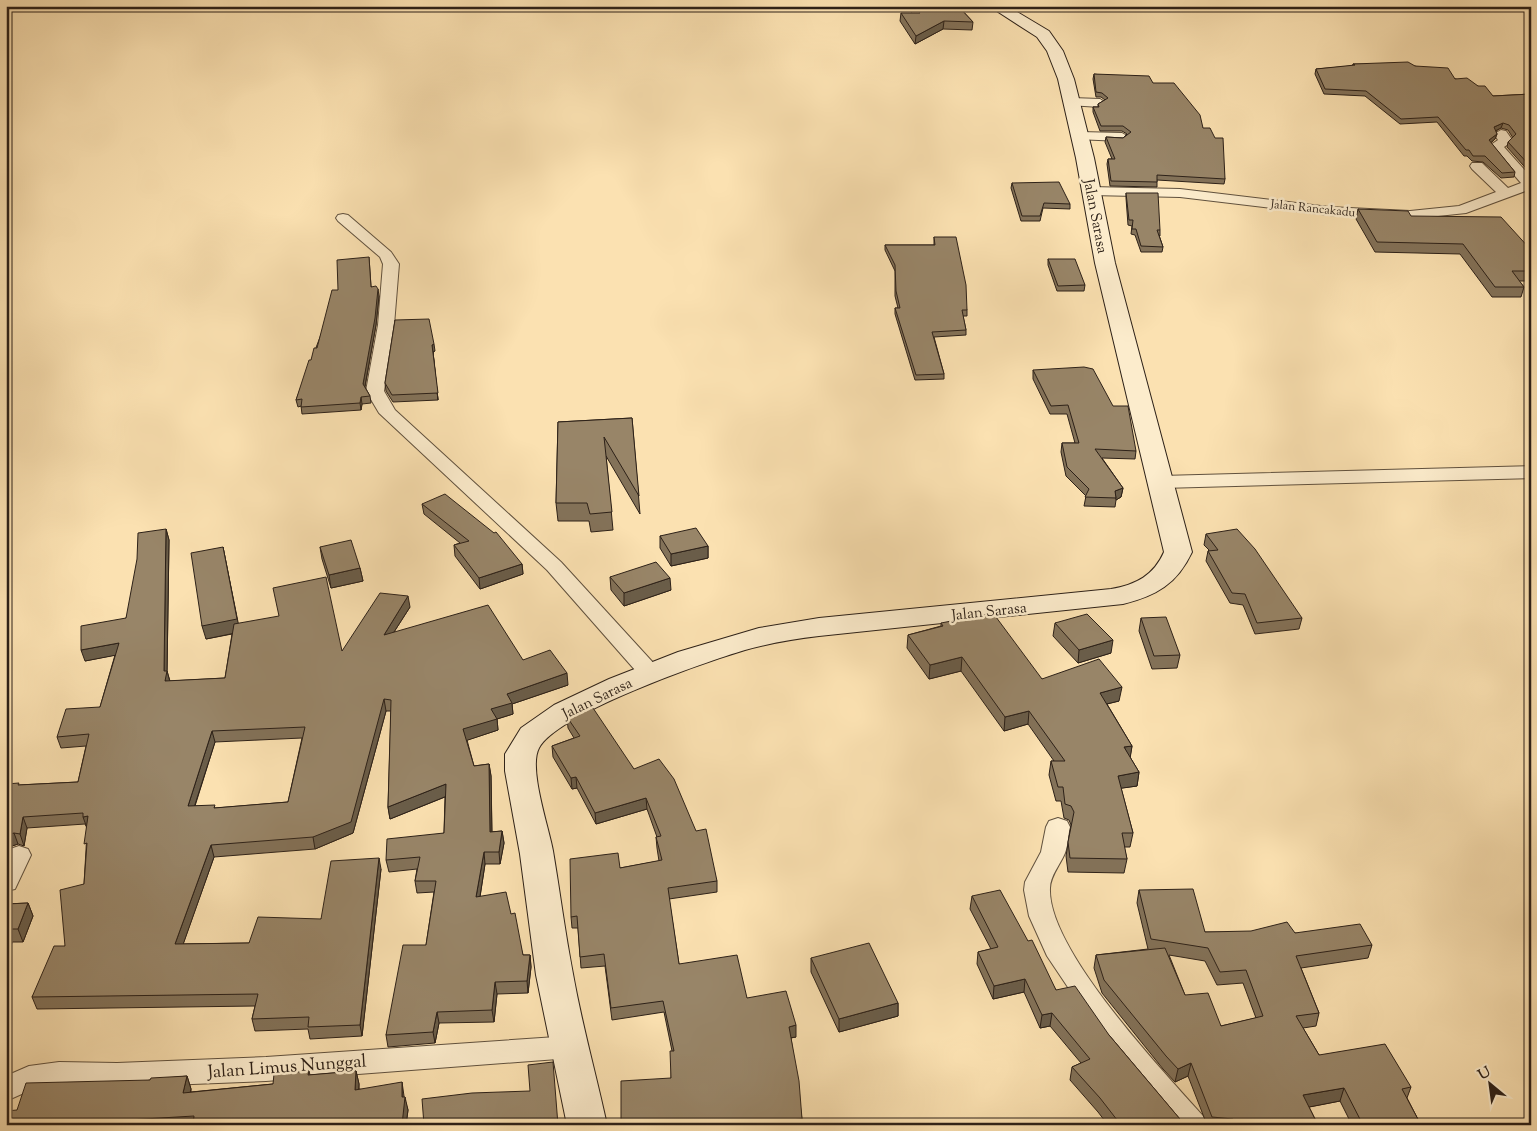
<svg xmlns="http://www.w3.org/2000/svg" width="1537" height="1131" font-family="'Sorts Mill Goudy',serif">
	<rect width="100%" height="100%" fill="#fbe1b1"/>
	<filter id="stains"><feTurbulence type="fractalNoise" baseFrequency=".004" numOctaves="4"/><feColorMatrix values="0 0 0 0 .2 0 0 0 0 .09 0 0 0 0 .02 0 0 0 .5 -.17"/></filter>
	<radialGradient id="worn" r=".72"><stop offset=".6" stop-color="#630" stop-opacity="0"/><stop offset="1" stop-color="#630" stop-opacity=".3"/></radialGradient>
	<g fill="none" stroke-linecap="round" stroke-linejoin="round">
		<g stroke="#60513e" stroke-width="2">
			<path id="street" d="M1072,98L1100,99L1106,103L1100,107L1068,105L1066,102Z
				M1501,130L1506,131L1513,141L1504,147L1531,177V189L1466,213L1410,219L1329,215L1180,197L1091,195L1084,191L1091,187L1180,189L1329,207L1410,211L1459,206L1496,192L1472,169L1470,166L1472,163H1482L1508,188L1521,183L1489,146L1498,140L1494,134Z
				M1080,132L1122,133L1129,137L1122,141L1075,139L1073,136Z
				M343,214L348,215L391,252L399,264L394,325L384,391L395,410L561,562L658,668L661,673L658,678L650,680L642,678L547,570L379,413L366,391L378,325L383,264L380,257L338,221L336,218L338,215Z
				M1531,466V478L1162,488L1155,486L1153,482L1155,478L1162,476Z
				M1058,818L1067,821L1070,827C1068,835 1068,845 1065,853C1060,865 1050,876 1050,888C1047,949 1163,1071 1203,1116L1207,1125H1175L1108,1047L1047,956L1029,916L1024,890L1025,882L1041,852L1046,827L1049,821Z
				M19,846L28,849L31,855L15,889L6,891V856L10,849Z
				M571,1036L581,1039L585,1047L581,1055L571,1058L266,1081L117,1087L59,1086L33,1089L6,1101V1076L29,1066L59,1062L117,1063L266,1057Z"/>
		</g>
		<g stroke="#2d2118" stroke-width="2">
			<path id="secondary" d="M989,6H1007L1049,31L1063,51L1074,79L1094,158L1115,263L1192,552C1177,584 1156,596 1123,604L819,636C794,639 770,643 745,650C705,662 558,713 539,748C528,768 549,828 553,851C560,892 565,933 573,974C582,1025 596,1074 607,1125H567L536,975L520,854L505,771V754L521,728L554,705L609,679L678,652L759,628L819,618L1111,589C1136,585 1154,575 1164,552L1095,263L1076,158L1058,79L1047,51L1037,37Z"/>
		</g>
		<use href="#street" fill="#fceccc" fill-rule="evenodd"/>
		<use href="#secondary" fill="#fceccc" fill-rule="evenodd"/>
	</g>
	<path fill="#837259" stroke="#2d2118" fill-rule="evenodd" d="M906,6H958L973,22L972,30L943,29L915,44L900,21L901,13H912Z
		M1353,64L1415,66L1478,86L1493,96L1531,94V174L1507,147L1508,142L1513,138L1508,130L1501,128L1496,131L1497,134L1495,139L1491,143L1515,172L1514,177L1501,178L1483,162L1472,161L1467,156H1464L1437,122L1400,124L1365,96L1324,94L1315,74L1316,69L1352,66Z
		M1094,74L1153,83L1203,128L1225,179L1224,184L1157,180V187L1110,186L1107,164L1108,159H1112L1105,142L1106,137L1123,138L1127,134L1122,131H1100L1093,112V107H1098V104L1105,100L1101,97H1096L1093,79Z
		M1012,183L1070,204V209L1043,208L1040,221H1021L1011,188Z
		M1126,193L1160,230V236L1159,235L1163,247L1162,252H1141L1135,235L1131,234L1132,226L1128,225L1126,198Z
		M1358,209L1531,250V281H1519L1524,287L1521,297H1492L1460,254L1375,252L1356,219Z
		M934,237L967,310V316H963L966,330V335L934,337L944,374V379L915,380L895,314V308H898L895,296V271L885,250V245H934Z
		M369,257L371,286L379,296L376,325L365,387L370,396L371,403L362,404L361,410L302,414L301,406L298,407L296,400L338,290Z
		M1048,259L1085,285L1084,291H1057L1048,265Z
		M395,320L435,351L433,352L438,400L393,402L386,391L385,383Z
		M1033,370L1136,451L1135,459L1102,458L1123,488L1121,497L1116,500L1115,507L1084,506L1086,496L1066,476L1061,452L1062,443H1075L1067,414H1050L1033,379Z
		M632,418L640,514L606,456L613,530L591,532L589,521H558L556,503L558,422Z
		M422,504L522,564L523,574L480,589L455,556L454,545L460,543L424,514Z
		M166,529L169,540L167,671L170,681L225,678L232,634L206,639L223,547L238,624L342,651L410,607L394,632L523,660L568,685L512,704L513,714L497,719L498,730L467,740L474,766L489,764L491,776L492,832L502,831L504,843L500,864H485L480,897L511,914L523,955H530L531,967L528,993L497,994L494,1022L439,1023L435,1043L388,1047L386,1035L426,945L434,892L417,893L415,881L417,869L389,872L386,860L444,833L445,797L390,819L388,807L391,711H386L353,833L315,849L214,857L183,944L249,943L321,919L381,869L362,1036L310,1039L308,1029L255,1031L252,1019L255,1006L37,1009L32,997L65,946L84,884L86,850L87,828L85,824L27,828L24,846L18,844L9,847L19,785L78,782L86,746L61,748L57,737L100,707L115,655L85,661L126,618ZM302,738L288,802L216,808L195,806L215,742Z
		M1206,534L1302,618L1299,629L1255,634L1243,605L1230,603L1206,561L1208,551L1209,550L1204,545Z
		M660,536L708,546V558L671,566L660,548Z
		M320,547L360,568L363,581L331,588L322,559Z
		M610,577L671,590L624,606L611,590Z
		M1141,618L1180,655L1177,668L1152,669L1139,631Z
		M941,623L1042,679L1119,701L1107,704L1132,746L1130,757L1139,772L1137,786L1121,788L1133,833L1130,847H1124L1127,859L1124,873L1068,872L1066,856L1071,825L1069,820L1064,818L1061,801H1056L1049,775L1051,761H1054L1028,724L1004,731L961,671L929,679L907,648L908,635L941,626Z
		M1055,623L1111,653L1078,663L1053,636Z
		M567,717L634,769L717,881V892L669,899L679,964L747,998L796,1037L791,1038L802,1119V1125H621L671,1078L672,1051L664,1012L612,1020L605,966L581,968L578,928H572L571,917L620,868L659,861L657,848L656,837H657L647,809L596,824L577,788L572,789L553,757L552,746L574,738L568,728Z
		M1139,890L1205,932L1295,933L1372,945L1368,958L1301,968L1319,1013L1316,1026L1303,1028L1319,1055L1411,1087L1407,1098L1421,1125H1352L1340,1101L1309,1107L1318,1125H1207L1188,1076L1175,1082L1163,1069L1102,993L1094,968L1096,955L1148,949L1137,903ZM1169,955L1205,961L1217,985L1243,983L1256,1018L1221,1026L1185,995Z
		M972,896L1028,941L1056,990L1109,1035L1185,1125H1108L1098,1112L1070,1080L1072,1067L1081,1063L1050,1026L1040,1028L1024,992L993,999L977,964L978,952L991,949L970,909Z
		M28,903L33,916L23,942H12L6,967V904Z
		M811,958L898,1003V1016L839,1032L811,972Z
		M309,1071L310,1075L356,1071L359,1084V1089L404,1097L408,1110L406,1125H6L17,1110L150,1080L187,1076L191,1089V1092L273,1084Z"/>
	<path fill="#6a5d49" stroke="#2d2118" d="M944,21L943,29L915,44L916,36Z
		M1503,123L1501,128L1493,132L1494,127Z
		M1497,134L1495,139L1487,146L1489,140Z
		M378,289L379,296L376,325L364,391L363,384Z
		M434,344L435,351L433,352L438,400L432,345Z
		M361,397L362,404L361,410L360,403Z
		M1123,488L1121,497L1116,500L1115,491Z
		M166,529L169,540L167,673V671L170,682L165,681L164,671Z
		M708,546V558L671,566V554Z
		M223,547L240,632L206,639L202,626Z
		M522,564L523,574L480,589L479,578Z
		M360,568L363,581L331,588L329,575Z
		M670,578L671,590L624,606V593Z
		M408,596L410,607L385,646L384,635Z
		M1113,640L1111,653L1078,663L1079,650Z
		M119,643L122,654L85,661L81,650Z
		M962,657L961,671L929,679L930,665Z
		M567,673L568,685L512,704L513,714L497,719L498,730L465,741L463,729L491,709L507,694Z
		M1122,687L1119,701L1098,706L1100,693Z
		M384,699L386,711L353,833L315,849L313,837Z
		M1029,711L1028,724L1004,731L1005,717Z
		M212,731L215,742L191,817L188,806Z
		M1132,746L1130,759L1124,747Z
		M489,764L491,776L492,843L490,832Z
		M1139,772L1137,786L1116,789L1118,776Z
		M576,777L577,788L572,789L571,778Z
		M446,784L447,796L390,819L388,807Z
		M646,798L647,809L596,824L595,813Z
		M88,816L87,828L83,817Z
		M23,817L27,828L24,846L20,834Z
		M502,831L504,843L500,864L499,852Z
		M14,833L18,844L9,847L6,852V835Z
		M211,845L214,857L179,956L175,944Z
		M484,852L485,864L478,909L476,897Z
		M379,858L381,869L362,1036L360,1025Z
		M28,903L33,916L23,942L18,929Z
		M7,929L12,942L6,967V932Z
		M530,955L531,967L528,993L527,981Z
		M1025,979L1024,992L993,999L994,986Z
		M495,982L497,994L494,1022L492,1010Z
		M898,1003V1016L839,1032V1019Z
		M437,1012L439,1023L435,1043L433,1032Z
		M1052,1013L1050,1026L1040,1028L1042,1015Z
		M796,1025V1037L789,1038V1027Z
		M1191,1063L1188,1076L1175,1082L1178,1069Z
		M356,1071L359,1084L358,1103L355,1090Z
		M187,1076L191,1089L187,1106L183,1093Z
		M402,1082L404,1096L405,1101V1097L408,1110L406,1125H402Z
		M1344,1088L1340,1101L1299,1109L1303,1095Z"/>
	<path fill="#988568" stroke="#2d2118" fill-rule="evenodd" d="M914,6H958L973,22L944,21L916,36L901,13H920Z
		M1408,62L1415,66L1448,68L1455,79L1467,78L1478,86H1485L1493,96L1531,94V167L1508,142L1516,134L1509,125L1503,123L1494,127L1497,134L1489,140L1515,172L1502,173L1485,156H1473L1469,150H1466L1438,117L1401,119L1366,91L1325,89L1316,69L1355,65L1353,64Z
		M1094,74L1149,76L1153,83H1174L1200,115L1203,128H1210L1215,138H1223L1225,179L1157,175V182L1111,181L1108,159H1115L1106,137L1123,138L1131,132L1123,126H1101L1093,107H1099L1098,104L1108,98L1102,93L1096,92Z
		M1059,182L1070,204L1044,203L1040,216H1022L1012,183Z
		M1126,193H1158L1160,230H1157L1163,247L1141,246L1136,229H1132L1133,220H1129Z
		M1358,209L1408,211L1411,216L1501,217L1531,250V271H1512L1524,287H1495L1463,244L1377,242Z
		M934,237H956L966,285L967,310H962L966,330L932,332L944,374L916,375L895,308H900L896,291L895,265L885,245H935Z
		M369,257L371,287L376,286L378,289L375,318L363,384L370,396L361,397L360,403L301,407L302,399L296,400L309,360H311L314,348H317L332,290H338L337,260Z
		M1048,259H1075L1085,285L1058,286Z
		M429,319L434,344L432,345L438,393L392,395L385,383L395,320Z
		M1084,367L1093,369L1113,406H1128L1136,451L1095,449L1123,488L1115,491L1116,498L1085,497L1089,489L1067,467L1062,443H1079L1068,405L1051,406L1033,370Z
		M632,418L639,496L604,437L612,512L590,514L587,503H556L558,422Z
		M445,494L494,533L496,532L522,564L479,578L454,545L469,541L422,504Z
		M696,528L708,546L671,554L660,536Z
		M166,529L164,671H167L165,681L225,678L234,624L279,616L273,588L326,577L342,651L380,593L408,596L384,635L488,605L523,660L550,650L567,673L507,694L512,703L491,709L497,719L463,729L474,766L489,764L490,832L502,831L499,852H484L476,897L506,892L511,914L515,913L523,955H530L527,981L495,982L492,1010L437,1012L433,1032L386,1035L403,945H426L436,881H415L420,857L386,860L387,839L444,833L446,784L388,807L391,700L384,699L351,822L313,837L211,845L175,944L249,943L258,917L321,919L331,861L379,858L360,1025L308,1027L309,1017L252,1019L258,994L32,997L54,946H65L60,890L84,884L87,843L84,844L88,816L83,817V813L23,817L20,834L14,833L6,835V784L19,783L18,785L78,782L89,734L57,737L66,709L100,707L119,643L81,650V626L126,618L137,559L138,533ZM305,727L288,802L214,808L215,805L188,806L212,731Z
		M1237,529L1255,549L1302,618L1257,623L1245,594L1232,593L1208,551L1218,550L1206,534Z
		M351,540L360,568L329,575L320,547Z
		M223,547L237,619L202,626L191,553Z
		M656,562L670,578L624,593L610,577Z
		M993,613L1042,679L1099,659L1122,687L1100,693L1132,746L1124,747L1139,772L1118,776L1133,833H1122L1127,859L1070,858L1068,842L1074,812L1071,806L1065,804L1063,787H1058L1051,761H1065L1029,711L1005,717L962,657L930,665L908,635L943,626L941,623Z
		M1087,614L1113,640L1079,650L1055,623Z
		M1166,617L1180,655L1154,656L1141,618Z
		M593,708L634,769L659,759L674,779L696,831L706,829L717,881L668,888L679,964L737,955L747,998L786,991L796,1025L789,1027L799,1081L802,1119L789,1120L790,1125H621V1081L671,1078L670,1051H674L663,1001L611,1008L604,954L580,957L577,916L571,917L570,859L618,853L620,868L662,860L656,837L661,836L646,798L595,813L576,777L571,778L552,746L580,736L567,717Z
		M1193,889L1205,932L1251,931L1287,922L1295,933L1360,924L1372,945L1296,956L1319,1013L1296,1016L1319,1055L1385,1044L1411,1087L1402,1089L1421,1125H1363L1344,1088L1303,1095L1318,1125H1238L1233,1119L1212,1117L1191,1063L1178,1069L1166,1056L1104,980L1096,955L1165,948L1185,995L1208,993L1221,1026L1263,1016L1246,970L1220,972L1208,948L1151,939L1139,890Z
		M1000,890L1028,941L1032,940L1056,990L1075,986L1109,1035L1185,1125H1121L1100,1098L1072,1067L1090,1059L1052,1013L1042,1015L1025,979L994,986L978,952L998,947L972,896Z
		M28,903L18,929H7L6,932V904Z
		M869,943L898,1003L839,1019L811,958Z
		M553,1062L558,1125H424L422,1099L472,1093L530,1091L528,1065Z
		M309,1071L308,1075L356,1071L355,1090L402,1082V1097H405L402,1125H193L194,1116L127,1120L126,1125H6V1111L17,1110L26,1083L150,1080L151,1078L187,1076L183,1093L273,1084L274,1074Z"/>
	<g text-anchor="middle" stroke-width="5" stroke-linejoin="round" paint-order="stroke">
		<g font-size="12" fill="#2d2118" stroke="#fceccc">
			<text transform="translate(1313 208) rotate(6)" y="4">Jalan Rancakadu</text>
		</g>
		<g font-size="15" fill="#2d2118" stroke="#fceccc">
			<text transform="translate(1096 216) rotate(79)" y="5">Jalan Sarasa</text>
			<text transform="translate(989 611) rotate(-6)" y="5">Jalan Sarasa</text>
			<text transform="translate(597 698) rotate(-26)" y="5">Jalan Sarasa</text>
		</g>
		<g font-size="18" fill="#2d2118" stroke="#fceccc">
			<text transform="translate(287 1066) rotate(-4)" y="6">Jalan Limus Nunggal</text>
		</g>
	</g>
	<rect width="1537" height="1131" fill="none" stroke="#fbe1b1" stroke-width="25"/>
	<rect x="8" y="8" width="1522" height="1116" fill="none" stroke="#2d2118" stroke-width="2.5"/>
	<rect x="12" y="12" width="1512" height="1106" fill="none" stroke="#2d2118"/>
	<g transform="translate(1490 1084) rotate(331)" stroke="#fceccc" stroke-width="4" paint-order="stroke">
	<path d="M0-4L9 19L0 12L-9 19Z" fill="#2d2118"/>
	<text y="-8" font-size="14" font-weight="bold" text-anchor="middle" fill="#2d2118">U</text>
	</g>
	<rect width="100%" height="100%" filter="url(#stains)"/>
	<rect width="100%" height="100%" fill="url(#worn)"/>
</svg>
